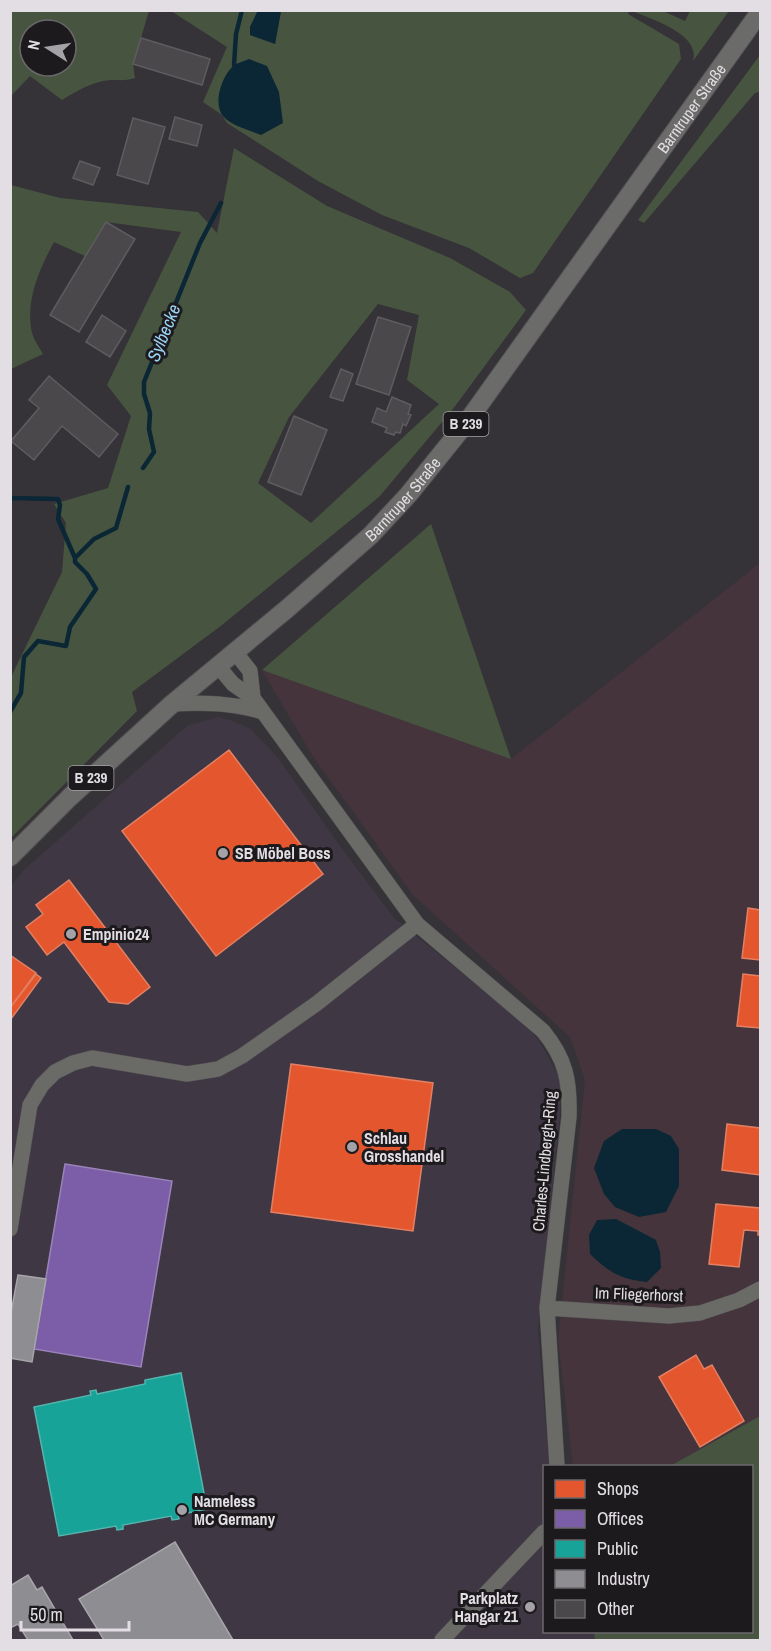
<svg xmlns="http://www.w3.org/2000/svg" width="771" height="1651" font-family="'Archivo Narrow',sans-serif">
	<rect width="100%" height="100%" fill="#353337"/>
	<path fill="#45343c" d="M760,563V1416L670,1466H573L558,1340L585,1080L570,1037L413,895L312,755L262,670L511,759Z"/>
	<path fill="#403744" d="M218,717L233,721L251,729L278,758L337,842L394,918L515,1016L538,1039L557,1073L561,1088L560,1114L538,1329L549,1466H544V1632H594L595,1640H11V886L24,870L187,726Z"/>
	<path fill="#475540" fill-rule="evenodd" d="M10,11H149L133,64L135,78C126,81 120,80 111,80C93,81 77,91 62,100L30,76L11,96ZM30,30H66V66H30Z
		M171,11H258L250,27L275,44L281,11H629L628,14L679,44L681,59L533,273L520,278L469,248L382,215L318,181L227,123L222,115L203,102L227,47Z
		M632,11H663L685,21L690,11H729L693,61C701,34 651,19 632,11Z
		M760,55V92L755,93L644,223L638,220Z
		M234,148L327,206L450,258L510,292L526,310L453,409L379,497L222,625L132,692L137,711L11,838V677L62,572L66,523L54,504L108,488L131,416L107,385L181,232L106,222L85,256L54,242C39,270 25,301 32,333C34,340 39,347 43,354L11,369V185L60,198L198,212L217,233ZM378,304L419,315L407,380L439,404L311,523L258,483L289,417Z
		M431,524L511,759L262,670Z
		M760,1416V1640H595L594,1632H752V1466H670Z"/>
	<path fill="#0b2735" d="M258,10L281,11L275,44L250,35V27Z
		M249,59L267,66L279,92L283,123L261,135C250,130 231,126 223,116C212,103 223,72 236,64C240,62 245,61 249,59Z
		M622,1129H656L671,1136L679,1149V1186L666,1212L639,1217L615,1207L604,1194L594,1168L604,1141Z
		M616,1219L656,1240L660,1252L661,1268L647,1282C620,1279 610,1273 590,1254L589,1235L597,1220Z"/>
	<path fill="#e4572e" stroke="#e38064" stroke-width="1.5" d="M229,750L323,874L216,956L122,831Z
		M69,880L150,987L128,1004L109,1002L64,942L47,955L26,927L43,914L36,905Z
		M748,908L760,910V960L742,958Z
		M10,955L36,973L10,1008Z
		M36,974L41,978L11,1019L10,1008Z
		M743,974L760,976V1028L737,1026Z
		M291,1064L433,1083L413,1231L271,1212Z
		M727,1124L760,1128V1175L722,1170Z
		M716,1204L760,1208V1235H758V1231L744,1230L739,1267L709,1264Z
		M696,1355L704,1369L712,1365L744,1421L700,1447L659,1377Z"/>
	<path fill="#7b5ea7" stroke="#9a84b9" stroke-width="1.5" d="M65,1164L172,1181L141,1367L34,1349Z"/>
	<path fill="#17a398" stroke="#54b5ae" stroke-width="1.5" d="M181,1373L207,1509L178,1515L179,1519L172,1520L171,1516L123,1525V1529L117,1530L116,1526L59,1536L34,1407L91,1395L90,1391L96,1390L97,1394L145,1384V1380Z"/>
	<path fill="#8d8d92" stroke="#a6a5aa" stroke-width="1.5" d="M18,1275L46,1279L32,1362L10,1358V1318Z
		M175,1542L233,1640H104L79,1599Z
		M28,1575L37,1590L42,1587L73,1640H28L18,1624L12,1627L10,1624V1586Z"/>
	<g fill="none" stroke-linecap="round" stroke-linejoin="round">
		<path stroke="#0b2735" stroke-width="4.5" d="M234,65L236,34L242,10
			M143,468L154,452L149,429L150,413L144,394V382L200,243L221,203
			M10,498L58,499L60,505L58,519L75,558
			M10,712L21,693L24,657L38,641L66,646L70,627L96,589L87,574L75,562V558L94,539L116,528L128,487"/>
	</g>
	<path fill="#4a484b" stroke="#5e5c60" stroke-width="1.5" d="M141,38L210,59L202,85L133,64Z
		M175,117L202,125L197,146L169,139Z
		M133,118L165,127L148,184L117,175Z
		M80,161L100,168L93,185L73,178Z
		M106,222L135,239L79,332L50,315Z
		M102,315L126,331L110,357L86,342Z
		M378,317L411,327L389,395L356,384Z
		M341,369L353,374L343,401L330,397Z
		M49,376L118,434L99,457L62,426L34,460L11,441L39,408L29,400Z
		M392,397L411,405L408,414L411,415L406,426L403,424L400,433L396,432L394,435L385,432L387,428L372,422L377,408L386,412Z
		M294,416L327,430L301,495L268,482Z"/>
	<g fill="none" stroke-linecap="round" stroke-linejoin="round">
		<g stroke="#514f52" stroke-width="16">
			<path id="minor" d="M235,652L250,671L253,698
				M218,666L233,684L253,698L417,924L543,1031C566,1059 570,1081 569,1117L547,1308L557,1466
				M172,704C204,702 232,703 263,712
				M10,1229L30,1105L42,1085L55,1072L73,1063L92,1058L187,1074L218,1069L242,1056L316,1004L417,924
				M547,1308L669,1316L700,1313L739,1300L760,1289
				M442,1640L544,1532"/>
		</g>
		<g stroke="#514f52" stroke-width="20">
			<g id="major">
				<path id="s1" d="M10,857L70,797L172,704L288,608L371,535L409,494L467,422L760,12"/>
			</g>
		</g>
		<use href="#minor" stroke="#6a6b67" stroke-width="15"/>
		<use href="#major" stroke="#6b6b69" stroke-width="18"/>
	</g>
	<g fill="#a5a2a7" stroke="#1c1a1d" stroke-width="2">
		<circle cx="223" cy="853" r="6"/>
		<circle cx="71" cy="934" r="6"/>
		<circle cx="352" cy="1147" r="6"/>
		<circle cx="182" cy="1510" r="6"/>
		<circle cx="530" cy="1607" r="6"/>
	</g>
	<g text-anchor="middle" stroke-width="6" stroke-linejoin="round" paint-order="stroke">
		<g fill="#1c1a1d" stroke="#a7a3a8" stroke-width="1.5">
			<rect x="443.5" y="412" width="45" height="24" rx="4.5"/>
			<rect x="68.5" y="766" width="45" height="24" rx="4.5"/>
		</g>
		<g font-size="15" font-weight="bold" fill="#e2dee3">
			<text x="466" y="429">B 239</text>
			<text x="91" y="783">B 239</text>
		</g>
		<g font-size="16" fill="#e2dee3" stroke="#1c1a1d">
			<text dy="6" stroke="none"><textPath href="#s1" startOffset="1018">Barntruper Straße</textPath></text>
			<text dy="6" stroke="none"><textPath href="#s1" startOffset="532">Barntruper Straße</textPath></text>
			<text transform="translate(544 1161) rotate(-85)" y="6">Charles-Lindbergh-Ring</text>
			<text transform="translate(639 1294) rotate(2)" y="6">Im Fliegerhorst</text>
		</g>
		<g font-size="16" font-weight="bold" fill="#e2dee3" stroke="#1c1a1d" text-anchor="start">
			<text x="235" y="859">SB Möbel Boss</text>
			<text x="83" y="940">Empinio24</text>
			<text x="364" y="1144">Schlau<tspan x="364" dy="18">Grosshandel</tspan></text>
			<text x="194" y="1507">Nameless<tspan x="194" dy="18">MC Germany</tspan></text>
			<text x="518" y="1604" text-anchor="end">Parkplatz<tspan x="518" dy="18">Hangar 21</tspan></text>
		</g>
		<g font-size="18" font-style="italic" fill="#9bd4f5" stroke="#1c1a1d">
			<text transform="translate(164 333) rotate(-68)" y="6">Sylbecke</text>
		</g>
	</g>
	<rect width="771" height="1651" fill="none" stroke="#e2dee3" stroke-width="24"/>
	<rect x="543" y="1465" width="210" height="168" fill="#1c1a1d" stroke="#6b686c" stroke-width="1.5"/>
	<rect x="555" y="1480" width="30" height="18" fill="#e4572e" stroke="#6b686c" stroke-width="1.5"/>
	<text x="597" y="1495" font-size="18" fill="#e2dee3">Shops</text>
	<rect x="555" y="1510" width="30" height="18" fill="#7b5ea7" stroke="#6b686c" stroke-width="1.5"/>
	<text x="597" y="1525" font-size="18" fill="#e2dee3">Offices</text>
	<rect x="555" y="1540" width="30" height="18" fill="#17a398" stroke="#6b686c" stroke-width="1.5"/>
	<text x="597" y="1555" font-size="18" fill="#e2dee3">Public</text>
	<rect x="555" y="1570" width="30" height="18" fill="#8d8d92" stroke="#6b686c" stroke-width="1.5"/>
	<text x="597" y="1585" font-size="18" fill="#e2dee3">Industry</text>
	<rect x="555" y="1600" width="30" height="18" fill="#4a484b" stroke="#6b686c" stroke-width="1.5"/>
	<text x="597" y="1615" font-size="18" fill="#e2dee3">Other</text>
	<g transform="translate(48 48) rotate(282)"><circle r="28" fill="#1c1a1d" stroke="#6b686c" stroke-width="1.5"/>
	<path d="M0-4.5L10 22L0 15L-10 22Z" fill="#a5a2a7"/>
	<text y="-9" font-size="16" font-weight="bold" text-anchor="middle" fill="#e2dee3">N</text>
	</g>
	<path d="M21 1621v9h108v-9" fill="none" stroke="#e2dee3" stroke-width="3"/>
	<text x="30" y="1621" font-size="18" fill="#e2dee3" stroke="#1c1a1d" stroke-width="4.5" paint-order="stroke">50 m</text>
</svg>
